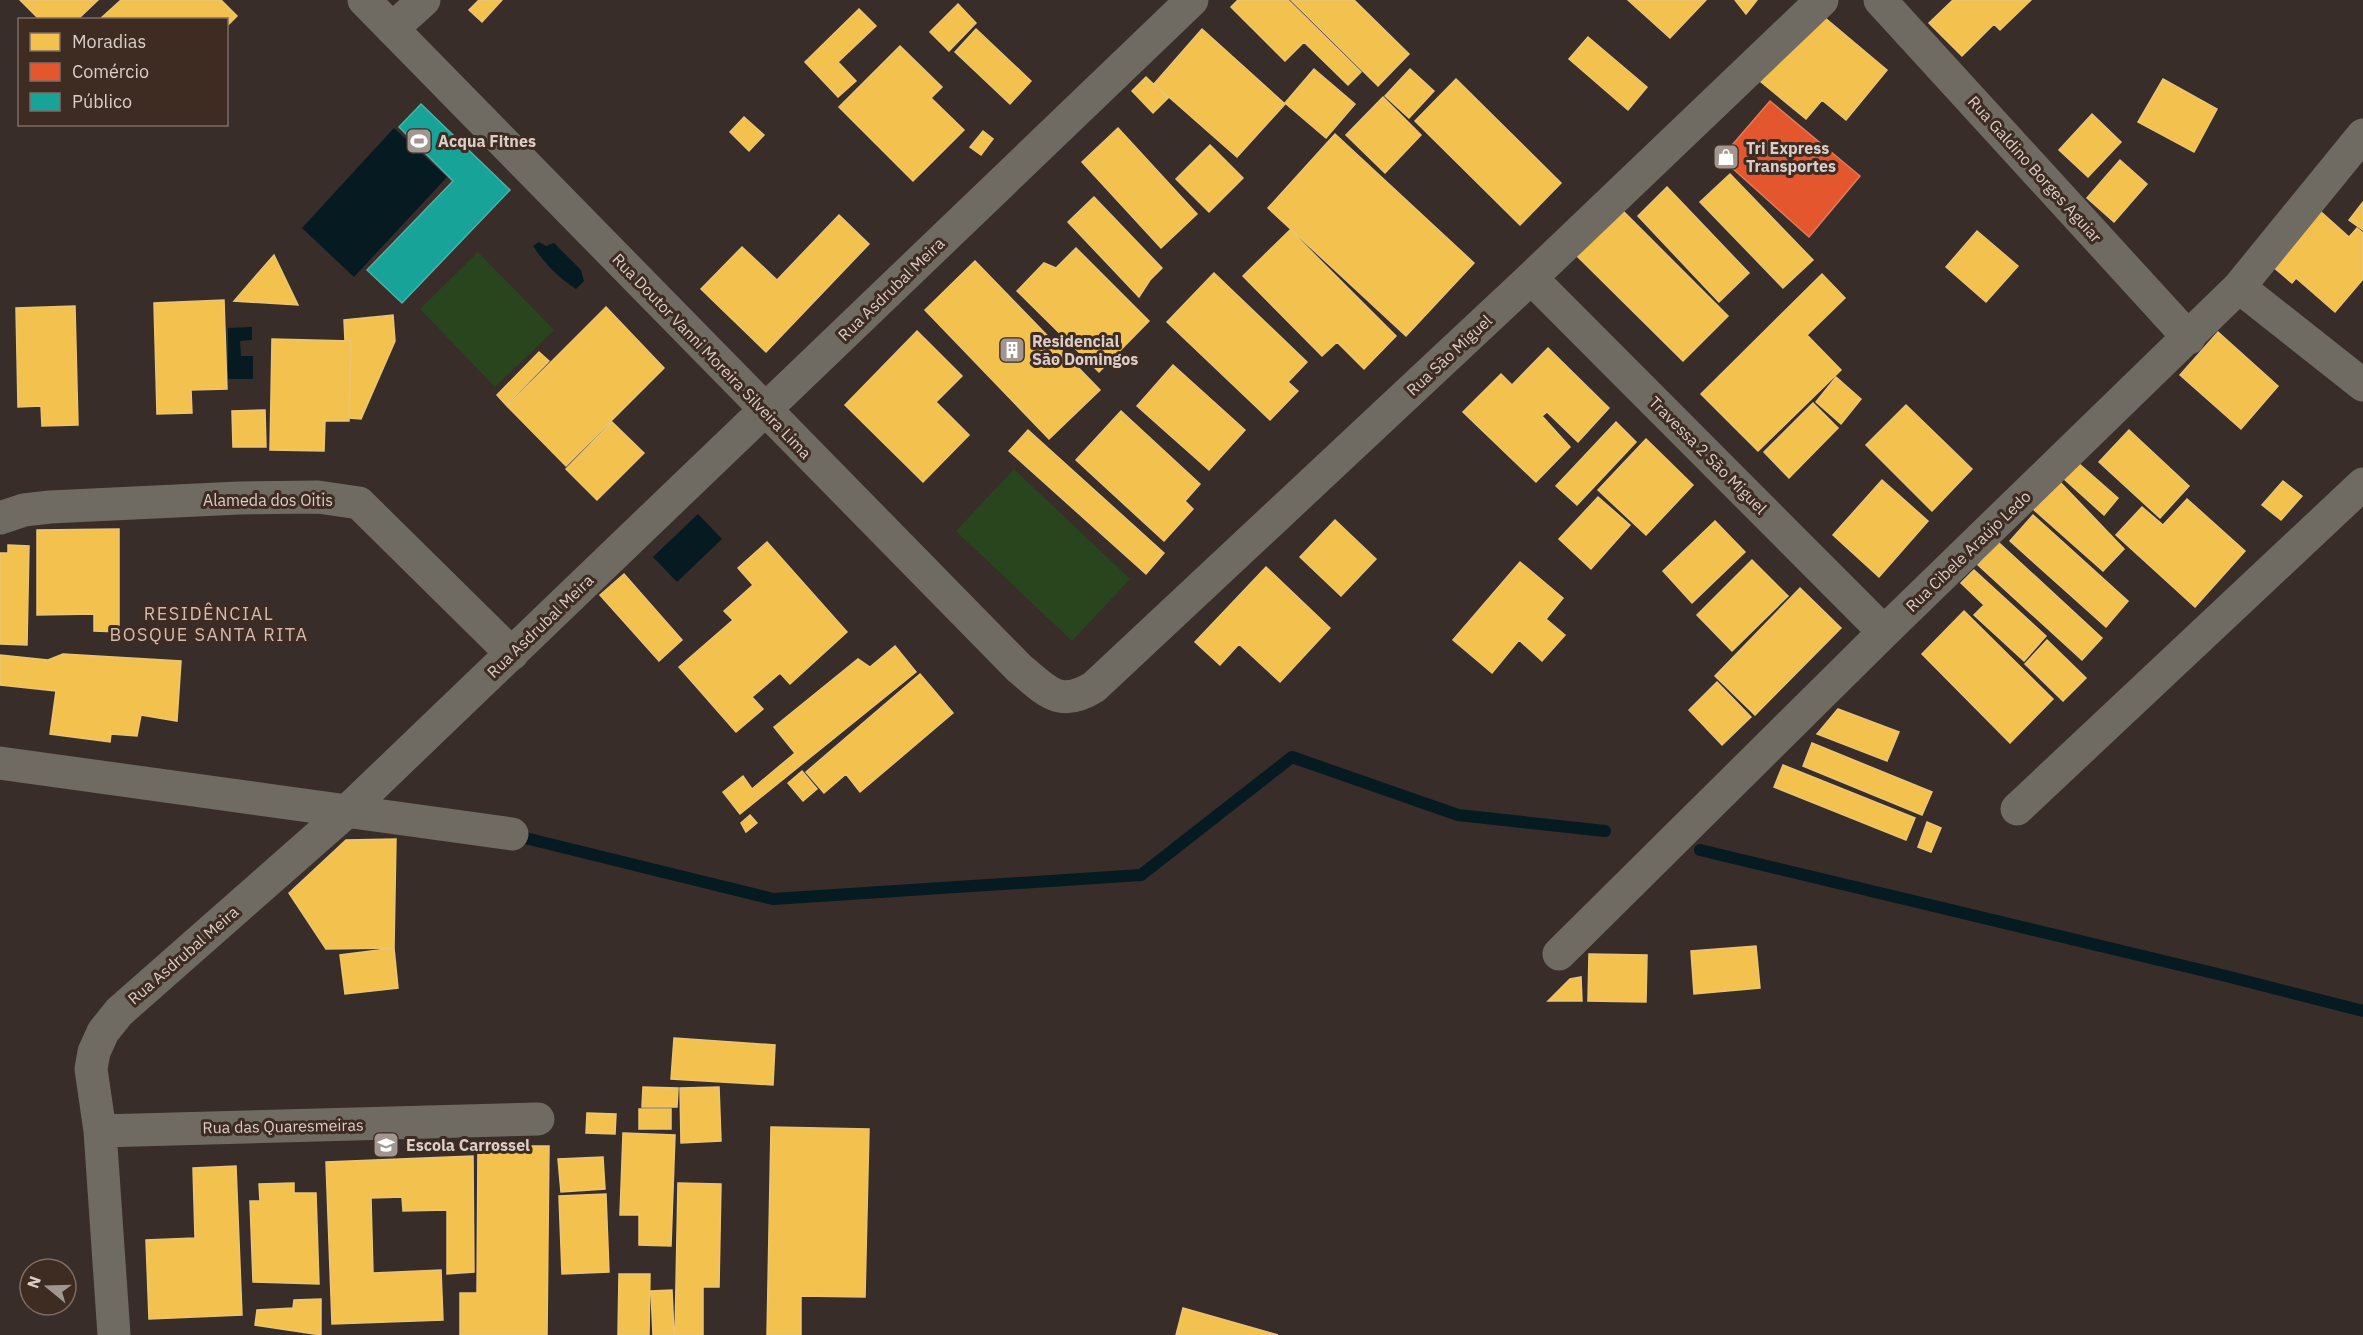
<svg xmlns="http://www.w3.org/2000/svg" width="2363" height="1335" font-family="'IBM Plex Sans',sans-serif">
	<rect width="100%" height="100%" fill="#382d28"/>
	<path fill="#29451d" d="M478,252L554,330L495,387L420,309Z
		M1014,469L1130,579L1072,641L956,531Z"/>
	<path fill="#051b21" d="M394,128L447,177L354,277L302,228Z
		M539,242L546,246L554,243L581,270L584,281L576,289C558,277 545,264 533,246Z
		M252,327V340L240,341L241,356H253V379H228V328Z
		M698,514L722,539L677,582L653,557Z"/>
	<path fill="#f2c14e" stroke="#ebc573" stroke-width="1.5" d="M20,0H98L77,20H40Z
		M121,0H221L237,16L226,27V20H99Z
		M479,0H502L482,22L469,10Z
		M1238,0H1288L1361,72L1348,85L1304,42L1285,61L1231,7Z
		M1291,0H1354L1409,54L1378,86Z
		M1628,0H1706L1670,38Z
		M1735,0H1757L1746,14Z
		M1953,0H2031L2000,30L1994,24L1962,56L1929,23Z
		M958,4L976,23L949,51L930,32Z
		M859,9L876,26L838,62L856,81L838,97L805,62Z
		M1818,12L1887,70L1846,120L1822,100L1806,119L1761,82Z
		M976,29L1031,81L1010,104L955,52Z
		M1202,29L1285,104L1237,157L1154,84Z
		M1588,37L1647,87L1628,110L1569,59Z
		M900,46L942,87L931,98L964,130L913,181L839,107Z
		M1314,69L1355,104L1326,138L1285,103Z
		M1410,69L1434,91L1409,118L1385,96Z
		M1146,77L1168,98L1153,113L1132,91Z
		M1456,79L1561,183L1520,225L1415,121Z
		M2163,79L2217,109L2194,152L2138,122Z
		M1383,97L1421,135L1385,173L1346,135Z
		M2092,114L2121,142L2088,177L2059,150Z
		M744,117L764,135L749,151L730,132Z
		M1118,128L1197,214L1161,248L1082,162Z
		M983,131L993,139L981,155L970,147Z
		M1335,134L1474,263L1406,336L1268,208Z
		M1210,145L1243,178L1209,212L1176,179Z
		M2120,160L2147,184L2114,222L2087,198Z
		M1730,174L1813,260L1783,288L1700,202Z
		M1667,187L1749,273L1719,302L1638,216Z
		M1094,197L1162,268L1150,280L1139,297L1068,222Z
		M2363,202V230L2349,220Z
		M1621,209L1728,316L1683,361L1576,255Z
		M2320,211L2349,237L2357,228L2363,233V279L2335,312L2296,278L2292,283L2272,266Z
		M839,215L869,244L766,352L701,289L742,247L777,280Z
		M1290,230L1396,336L1364,369L1337,342L1322,356L1243,276Z
		M1977,231L2018,266L1986,302L1946,267Z
		M1076,248L1149,321L1099,372L1017,291L1044,263L1056,268Z
		M274,255L298,305L234,301Z
		M975,261L1100,390L1049,439L925,310Z
		M1214,273L1307,362L1288,382L1298,391L1270,420L1167,322Z
		M1822,274L1845,298L1807,335L1841,370L1758,451L1701,394Z
		M224,300L227,389L191,390L192,413L157,414L154,303Z
		M75,306L78,425L42,426L41,406L18,407L16,308Z
		M606,307L664,368L566,466L507,406Z
		M393,315L395,341L361,419L349,418L351,341H345L344,320Z
		M917,331L962,376L936,402L969,435L923,482L845,405Z
		M2218,332L2278,386L2241,429L2180,375Z
		M272,339L351,341L349,421H325L324,451L270,450Z
		M1548,348L1609,408L1578,442L1547,412L1542,416L1570,447L1536,482L1463,412L1501,374L1512,385Z
		M539,352L549,361L506,405L497,395Z
		M1173,365L1245,430L1209,470L1137,406Z
		M1836,377L1861,399L1841,424L1816,402Z
		M1813,403L1838,428L1789,478L1764,452Z
		M1906,405L1972,469L1932,511L1866,445Z
		M265,410L266,447H233L232,411Z
		M1121,411L1200,484L1185,501L1193,509L1164,541L1076,460Z
		M612,422L644,453L597,500L566,469Z
		M1616,422L1636,442L1577,505L1556,486Z
		M1028,430L1164,553L1146,574L1009,451Z
		M2129,430L2189,486L2160,518L2099,462Z
		M1646,439L1693,485L1646,535L1598,490Z
		M2077,462L2118,498L2104,515L2063,478Z
		M1882,480L1928,521L1879,577L1833,535Z
		M2059,481L2124,549L2103,571L2033,509Z
		M2283,481L2302,496L2281,520L2262,505Z
		M1598,497L1630,525L1591,569L1559,539Z
		M2187,499L2245,551L2195,607L2116,535L2142,507L2163,525Z
		M2033,515L2128,601L2106,627L2010,541Z
		M1335,520L1376,559L1341,596L1300,557Z
		M1715,521L1745,552L1692,603L1663,571Z
		M119,529V632L94,631V614L37,615V530Z
		M767,542L847,632L790,684L780,673L752,697L763,709L736,732L679,667L733,620L724,611L753,585L738,568Z
		M1998,542L2102,638L2082,660L1978,565Z
		M8,545L29,546L27,645L0,644V553H8Z
		M1752,560L1788,596L1732,651L1697,615Z
		M1520,562L1563,598L1546,619L1565,635L1542,661L1519,640L1492,673L1453,640Z
		M1266,567L1330,628L1280,682L1239,644L1220,665L1195,642Z
		M1974,570L2046,636L2024,661L1974,615L1984,605L1961,583Z
		M624,574L682,640L659,661L600,595Z
		M1800,588L1841,628L1755,715L1715,676Z
		M1964,611L2053,699L2010,743L1922,654Z
		M2047,640L2086,678L2063,701L2025,664Z
		M895,646L916,672L740,814L723,792L743,776L752,789L795,753L774,727L858,659L870,667Z
		M63,654L181,661L177,721L141,715L137,736L111,734L110,742L50,734L56,691L0,685V655L48,660Z
		M920,674L953,713L860,792L846,774L824,793L806,772Z
		M1717,682L1751,717L1722,745L1689,710Z
		M1838,709L1899,732L1887,761L1817,734Z
		M1812,743L1932,792L1922,815L1803,766Z
		M1783,765L1915,818L1906,840L1774,787Z
		M802,771L817,789L803,801L788,783Z
		M750,815L757,823L746,832L741,823Z
		M1927,822L1941,828L1931,852L1918,847Z
		M396,839L394,948L326,949L289,893L346,840Z
		M1756,946L1760,988L1694,994L1691,951Z
		M394,948L398,988L345,994L340,955Z
		M1589,954L1647,955L1646,1002L1588,1001Z
		M1581,977L1582,1001H1548L1570,979Z
		M674,1038L775,1045L773,1085L671,1079Z
		M643,1087L678,1088L677,1107H642Z
		M719,1087L721,1141L681,1143L680,1088Z
		M639,1109H671V1129H639Z
		M587,1113L616,1114L615,1134L586,1133Z
		M771,1127L869,1129L865,1297L801,1296V1335H767Z
		M623,1133L675,1135L671,1246L639,1245V1215H620Z
		M478,1146H549L547,1335H460V1293H477Z
		M473,1156L474,1272L447,1274V1210L403,1211L402,1197L371,1198L373,1273L441,1270L443,1320L332,1324L326,1162Z
		M603,1157L605,1189L561,1192L558,1159Z
		M236,1166L242,1315L149,1319L146,1240L195,1238L193,1168Z
		M294,1183V1193H316L319,1284L253,1282L250,1201H260L259,1184Z
		M678,1183L721,1184L719,1287H703V1335H675Z
		M606,1194L609,1272L562,1274L559,1196Z
		M619,1274H650L649,1335H618Z
		M672,1290L674,1335H653L651,1291Z
		M321,1299V1335L255,1325L257,1310L293,1308L294,1300Z
		M1183,1308L1278,1335H1176Z"/>
	<path fill="#e4572e" stroke="#e17b5c" stroke-width="1.5" d="M1770,101L1860,176L1809,237L1721,158Z"/>
	<path fill="#17a398" stroke="#52b0a7" stroke-width="1.5" d="M421,104L510,190L402,303L367,270L453,181L399,127Z"/>
	<g fill="none" stroke-linecap="round" stroke-linejoin="round">
		<path stroke="#051b21" stroke-width="12" d="M513,835L773,899L1141,875L1292,757L1458,815L1605,831
			M1700,850L2226,976L2363,1011"/>
		<path stroke="#6f6b62" stroke-width="33" d="M364,0L1019,668C1046,690 1059,709 1094,687L1531,278L1822,0
			M1880,0L2189,338
			M392,29L424,0
			M1531,278L1884,632
			M2239,287L2363,385
			M0,518L24,510L50,507L239,498L318,497L359,503L512,654
			M0,763L512,834
			M2017,809L2363,484
			M1559,954L1884,632L2239,287L2363,135
			M100,1131L538,1119
			M114,1335L100,1131L91,1069L94,1052L103,1032L119,1012L346,812L1192,0"/>
	</g>
	<defs>
		<g id="stadium-square" transform="scale(1.35)"><rect x="-9" y="-9" width="18" height="18" rx="4" fill="#a29691" stroke="#3e2b22"/><path d="M0-5a6.5 5 0 1 0 0 10a6.5 5 0 1 0 0-10ZM-3.5-1.8h7v3.6h-7Z" fill="#fff"/></g>
		<g id="shop-square" transform="scale(1.35)"><rect x="-9" y="-9" width="18" height="18" rx="4" fill="#a29691" stroke="#3e2b22"/><path d="M-5-2.5h2.3a2.7 3.5 0 0 1 5.4 0H5L5.5 6h-11ZM-1.5-2.5h3a1.5 2.3 0 0 0-3 0Z" fill="#fff"/></g>
		<g id="building-square" transform="scale(1.35)"><rect x="-9" y="-9" width="18" height="18" rx="4" fill="#a29691" stroke="#3e2b22"/><path d="M-4-6H4V6H1V3H-1V6H-4ZM-2.5-4.3h1.7v1.8h-1.7ZM.8-4.3h1.7v1.8H.8ZM-2.5-1h1.7V.8h-1.7ZM.8-1h1.7V.8H.8Z" fill="#fff"/></g>
		<g id="school-square" transform="scale(1.35)"><rect x="-9" y="-9" width="18" height="18" rx="4" fill="#a29691" stroke="#3e2b22"/><path d="M0-5L7-2L0 1L-7-2ZM-4 1L0 2.5L4 1V4Q0 6-4 4Z" fill="#fff"/></g>
	</defs>
	<g fill-rule="evenodd">
		<use href="#stadium-square" x="419" y="141"/>
		<use href="#shop-square" x="1726" y="157"/>
		<use href="#building-square" x="1012" y="350"/>
		<use href="#school-square" x="386" y="1145"/>
	</g>
	<g text-anchor="middle" stroke-width="6" stroke-linejoin="round" paint-order="stroke">
		<g font-size="16" font-weight="bold" fill="#dbcec9" stroke="#3e2b22" text-anchor="start">
			<text x="438" y="147">Acqua Fitnes</text>
			<text x="1746" y="154">Tri Express<tspan x="1746" dy="18">Transportes</tspan></text>
			<text x="1032" y="347">Residencial<tspan x="1032" dy="18">São Domingos</tspan></text>
			<text x="406" y="1151">Escola Carrossel</text>
		</g>
		<g font-size="16" fill="#dbcec9" stroke="#3e2b22">
			<text transform="translate(2035 169) rotate(48)" y="6">Rua Galdino Borges Aguiar</text>
			<text transform="translate(891 289) rotate(-44)" y="6">Rua Asdrubal Meira</text>
			<text transform="translate(1449 355) rotate(-43)" y="6">Rua São Miguel</text>
			<text transform="translate(712 356) rotate(46)" y="6">Rua Doutor Vanni Moreira Silveira Lima</text>
			<text transform="translate(1708 455) rotate(45)" y="6">Travessa 2 São Miguel</text>
			<text x="268" y="506">Alameda dos Oitis</text>
			<text transform="translate(1968 551) rotate(-44)" y="6">Rua Cibele Araújo Ledo</text>
			<text transform="translate(540 626) rotate(-44)" y="6">Rua Asdrubal Meira</text>
			<text transform="translate(183 955) rotate(-41)" y="6">Rua Asdrubal Meira</text>
			<text transform="translate(283 1126) rotate(-1)" y="6">Rua das Quaresmeiras</text>
		</g>
		<g font-size="18" letter-spacing="1.5" fill="#d4bcb0" stroke="#3e2b22">
			<text x="209" y="620">RESIDÊNCIAL<tspan x="209" dy="21">BOSQUE SANTA RITA</tspan></text>
		</g>
	</g>
	<rect x="18" y="18" width="210" height="108" fill="#3e2b22" stroke="#7d6c65" stroke-width="1.5"/>
	<rect x="30" y="33" width="30" height="18" fill="#f2c14e" stroke="#7d6c65" stroke-width="1.5"/>
	<text x="72" y="48" font-size="18" fill="#dbcec9">Moradias</text>
	<rect x="30" y="63" width="30" height="18" fill="#e4572e" stroke="#7d6c65" stroke-width="1.5"/>
	<text x="72" y="78" font-size="18" fill="#dbcec9">Comércio</text>
	<rect x="30" y="93" width="30" height="18" fill="#17a398" stroke="#7d6c65" stroke-width="1.5"/>
	<text x="72" y="108" font-size="18" fill="#dbcec9">Público</text>
	<g transform="translate(48 1287) rotate(289)"><circle r="28" fill="#3e2b22" stroke="#7d6c65" stroke-width="1.5"/>
	<path d="M0-4.5L10 22L0 15L-10 22Z" fill="#a29691"/>
	<text y="-9" font-size="16" font-weight="bold" text-anchor="middle" fill="#dbcec9">N</text>
	</g>
</svg>
